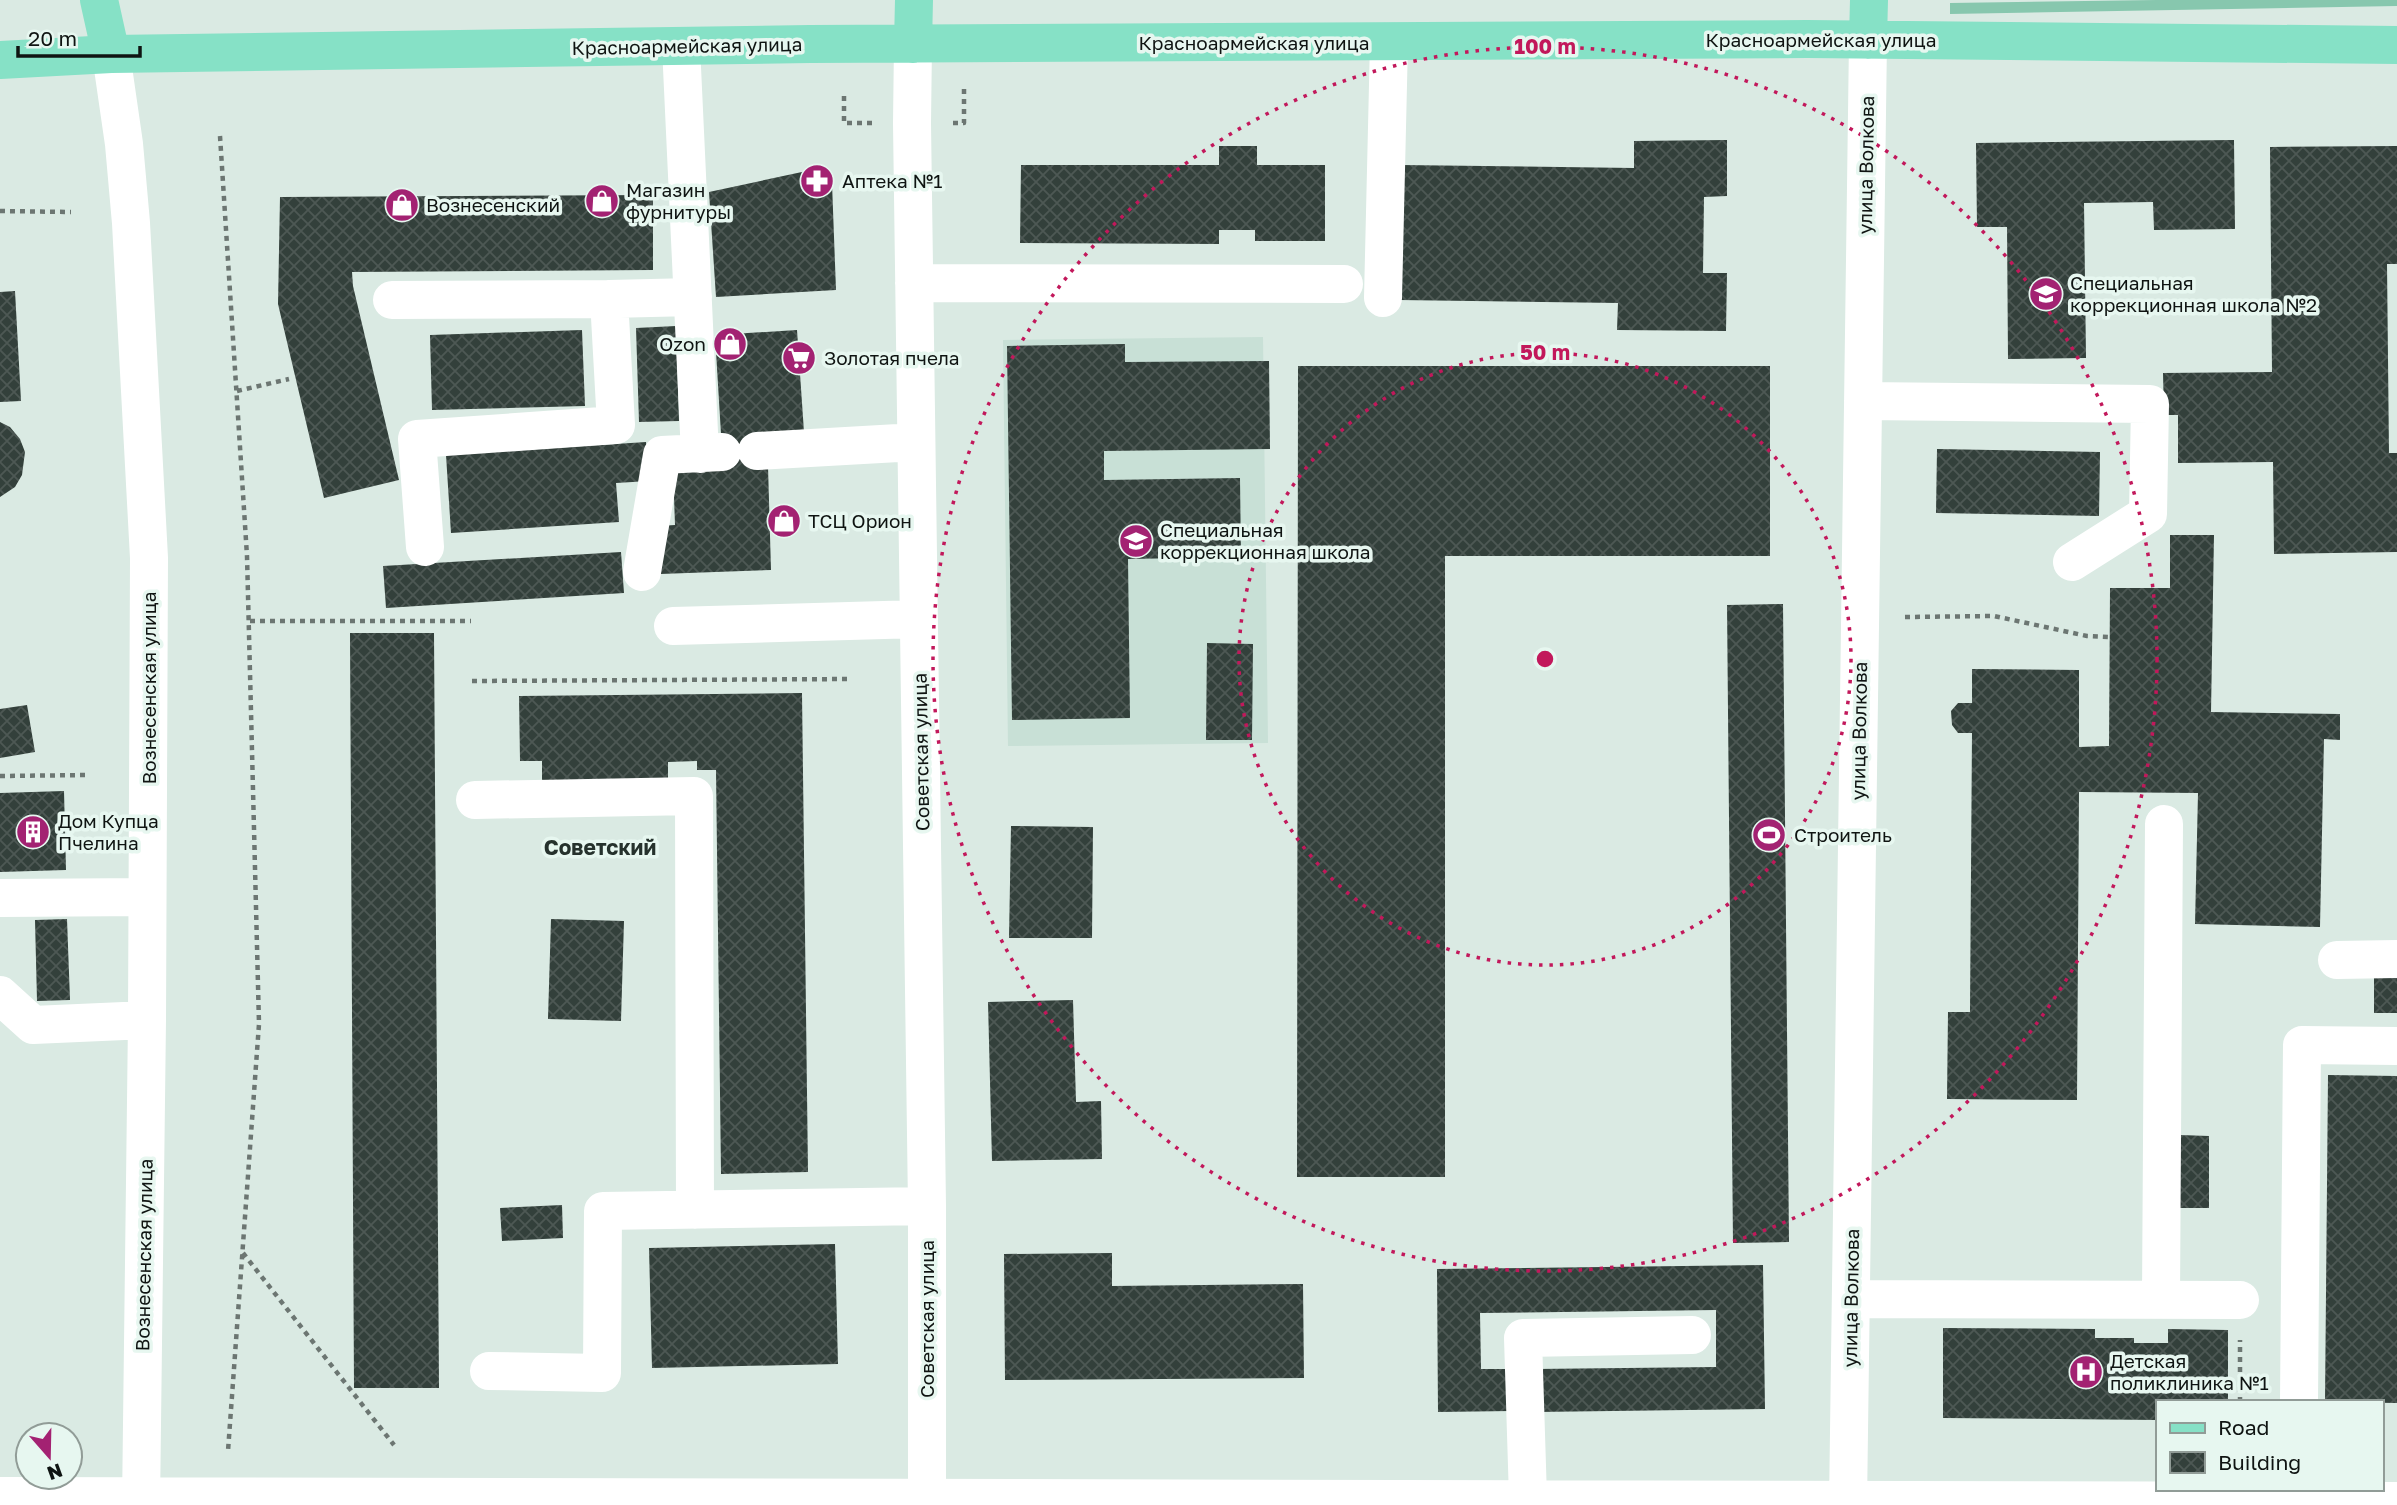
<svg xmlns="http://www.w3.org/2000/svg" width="2397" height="1505" font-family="'Golos Text',sans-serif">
	<defs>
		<pattern id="building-cross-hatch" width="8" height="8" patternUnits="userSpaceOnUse" patternTransform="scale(1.75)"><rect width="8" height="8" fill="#33403b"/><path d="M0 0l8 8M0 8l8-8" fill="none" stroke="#4d5854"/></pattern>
	</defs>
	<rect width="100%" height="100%" fill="#daeae3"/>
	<path fill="#c8e0d6" d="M1263,337L1268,743L1008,746L1003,340Z"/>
	<path fill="#87c7ae" d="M2156,0H2397V6L1950,14V3Z"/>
	<path fill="url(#building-cross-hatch)" d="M1727,140V196L1704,197L1703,273H1727L1726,331L1617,330L1618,303L1399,300L1401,165L1634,168V141Z
		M2234,140L2235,229L2154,230L2153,202L2084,203L2086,358L2008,359L2007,227H1977L1976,143Z
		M1219,146H1257V165H1325V241H1255V230H1219V244L1020,243L1021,165H1219Z
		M2397,146V264H2387L2389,453H2397V552L2274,554L2273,462L2178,463V415H2164L2163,373L2272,372L2270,147Z
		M816,169L832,183L836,290L716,297L709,192Z
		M653,195V270L352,272L353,286L399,480L324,498L278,304L280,197Z
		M15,291L21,401L0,402V292Z
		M676,326L679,421L639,422L636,328Z
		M582,330L585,406L432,410L430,335Z
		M797,330L804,432L768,466L771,570L660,574L658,526L675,525L673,469L723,467L715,335Z
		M1125,344V362L1269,361L1270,449L1104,451V480L1240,478L1241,557L1128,559L1130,718L1012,720L1007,346Z
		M1298,366H1770V556H1445V1177H1297Z
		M0,422L10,427L20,439L25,452L22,475L15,487L0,497Z
		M646,442L649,481L616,483L619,522L451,533L446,455Z
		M1937,449L2100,452L2099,516L1936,513Z
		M2170,535H2214L2211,712L2340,714V740L2324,739L2320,927L2195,924L2198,793L2079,792L2077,1100L1947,1099L1948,1012H1970L1972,733H1958L1952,725L1951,711L1958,703H1972V669L2079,670V747L2109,746L2110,588H2170Z
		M621,552L624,593L386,608L383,566Z
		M1783,604L1789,1242L1733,1243L1727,605Z
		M350,633H434L439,1388H354Z
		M1207,643L1253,644L1252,740H1206Z
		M802,693L808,1172L721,1174L716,770H697V761L668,762V780L542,781V761H520L519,696Z
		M27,705L35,752L0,758V709Z
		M64,791L66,870L0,872V793Z
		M1011,826L1093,827L1092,938H1009Z
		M67,919L70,1000L37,1001L35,920Z
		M551,919L624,921L621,1021L548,1019Z
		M2374,974H2397V1013H2374Z
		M1073,1000L1076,1102L1101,1101L1102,1159L992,1161L988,1002Z
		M2328,1075L2397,1076V1403L2325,1402Z
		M2180,1135L2209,1136V1208H2178Z
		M562,1205L563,1238L502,1241L500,1208Z
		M835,1244L838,1364L652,1368L649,1248Z
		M1112,1253V1286L1303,1284L1304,1378L1005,1380L1004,1254Z
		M1763,1265L1765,1409L1536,1412L1535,1369L1716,1367V1310L1480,1313L1481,1369H1510L1511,1411L1438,1412L1437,1269Z
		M1943,1328L2095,1329V1338H2134V1343H2168V1329L2228,1330V1402H2157V1420L1943,1418Z"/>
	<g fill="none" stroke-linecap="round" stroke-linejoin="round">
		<path stroke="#6c7672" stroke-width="4.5" stroke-dasharray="5 5" stroke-linecap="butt" d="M844,96V123H872
			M953,123H964V89
			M220,136L247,556L259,1024L228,1451
			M0,211L71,212
			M237,391L289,379
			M1905,617L1994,616L2087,636L2110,637
			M250,621H471
			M472,681L851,679
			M0,776L89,775
			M243,1253L394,1445
			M2240,1402V1340"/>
		<path stroke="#fff" stroke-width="38" d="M913,44L912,123L927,1206V1505
			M681,46L700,454
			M111,54L124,144L131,223L149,558L147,1020L141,1505
			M914,283L1344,284
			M1383,298L1389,42
			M392,300L609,299
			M1863,401L2150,404L2148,514L2072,562
			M757,451L916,442
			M425,547L417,439L616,425L609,299L693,297
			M642,572L662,455L722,452
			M673,626L919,619
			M475,800L694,796L695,1210
			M0,898L147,897
			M2337,960L2397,959
			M0,995L33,1025L147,1020
			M1851,1299L2240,1300
			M2161,1299L2164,824
			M489,1371L602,1373L603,1211L927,1206
			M2299,1402L2302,1045L2397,1046
			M0,1496L2397,1501
			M1528,1498L1523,1338L1692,1335
			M1848,1505L1868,40"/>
		<path stroke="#86e1c6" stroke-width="38" d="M99,0L111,54
			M1868,40L1869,0
			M913,44L914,0
			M0,60L111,54L810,44L1807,39L2397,45"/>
	</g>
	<g fill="none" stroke="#c2185b" stroke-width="3.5" stroke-dasharray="3.5 7">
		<circle cx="1545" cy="659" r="306"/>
		<circle cx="1545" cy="659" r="612"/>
	</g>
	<defs>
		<g id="pharmacy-disc" transform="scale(1.75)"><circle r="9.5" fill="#a32272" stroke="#e7f7f0"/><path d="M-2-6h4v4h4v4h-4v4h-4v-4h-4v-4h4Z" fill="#fff"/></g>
		<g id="shop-disc" transform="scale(1.75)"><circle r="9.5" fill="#a32272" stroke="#e7f7f0"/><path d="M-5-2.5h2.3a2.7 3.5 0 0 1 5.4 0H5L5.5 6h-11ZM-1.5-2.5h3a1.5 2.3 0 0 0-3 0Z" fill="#fff"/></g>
		<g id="school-disc" transform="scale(1.75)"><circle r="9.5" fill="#a32272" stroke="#e7f7f0"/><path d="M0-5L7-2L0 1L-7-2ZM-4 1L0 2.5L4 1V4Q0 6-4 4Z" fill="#fff"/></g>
		<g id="supermarket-disc" transform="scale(1.75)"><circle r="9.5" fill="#a32272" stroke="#e7f7f0"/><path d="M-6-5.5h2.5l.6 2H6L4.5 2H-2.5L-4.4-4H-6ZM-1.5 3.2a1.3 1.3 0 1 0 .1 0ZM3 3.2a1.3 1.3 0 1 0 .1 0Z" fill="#fff"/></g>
		<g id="building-disc" transform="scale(1.75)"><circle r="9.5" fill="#a32272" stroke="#e7f7f0"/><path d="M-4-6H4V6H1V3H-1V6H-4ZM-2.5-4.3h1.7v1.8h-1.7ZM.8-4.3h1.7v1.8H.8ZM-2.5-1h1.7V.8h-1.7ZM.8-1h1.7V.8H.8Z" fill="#fff"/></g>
		<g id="stadium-disc" transform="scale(1.75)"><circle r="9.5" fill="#a32272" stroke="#e7f7f0"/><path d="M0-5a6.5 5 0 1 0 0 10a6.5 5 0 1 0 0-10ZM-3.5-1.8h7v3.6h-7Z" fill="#fff"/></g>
		<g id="hospital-disc" transform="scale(1.75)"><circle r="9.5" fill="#a32272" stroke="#e7f7f0"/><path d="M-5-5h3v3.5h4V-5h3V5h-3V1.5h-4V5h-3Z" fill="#fff"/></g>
	</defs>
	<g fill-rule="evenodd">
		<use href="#pharmacy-disc" x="817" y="181"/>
		<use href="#shop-disc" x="602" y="201"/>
		<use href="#shop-disc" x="402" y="205"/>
		<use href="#school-disc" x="2046" y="294"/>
		<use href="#shop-disc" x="730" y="344"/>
		<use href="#supermarket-disc" x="799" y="358"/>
		<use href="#shop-disc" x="784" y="521"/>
		<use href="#school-disc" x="1136" y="541"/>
		<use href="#building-disc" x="33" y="832"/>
		<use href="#stadium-disc" x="1769" y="835"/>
		<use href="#hospital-disc" x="2086" y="1372"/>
	</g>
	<g text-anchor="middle" stroke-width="7" stroke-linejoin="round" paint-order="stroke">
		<g font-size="19" fill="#0f1412" stroke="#e7f7f0">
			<text x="1821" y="47">Красноармейская улица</text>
			<text x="1254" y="50">Красноармейская улица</text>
			<text transform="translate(687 46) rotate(-1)" y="7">Красноармейская улица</text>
			<text transform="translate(1866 165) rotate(-89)" y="7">улица Волкова</text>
			<text transform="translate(149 688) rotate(-90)" y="7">Вознесенская улица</text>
			<text transform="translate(1859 731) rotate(-89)" y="7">улица Волкова</text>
			<text transform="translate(921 752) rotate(-91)" y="7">Советская улица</text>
			<text transform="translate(144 1255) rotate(-89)" y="7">Вознесенская улица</text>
			<text transform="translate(1851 1298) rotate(-89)" y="7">улица Волкова</text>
			<text transform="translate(927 1319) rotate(-90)" y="7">Советская улица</text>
		</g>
		<g font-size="19" fill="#0f1412" stroke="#e7f7f0" text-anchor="start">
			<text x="842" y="188">Аптека №1</text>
			<text x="626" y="197">Магазин<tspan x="626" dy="22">фурнитуры</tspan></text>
			<text x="426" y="212">Вознесенский</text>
			<text x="2070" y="290">Специальная<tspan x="2070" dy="22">коррекционная школа №2</tspan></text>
			<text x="706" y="351" text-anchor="end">Ozon</text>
			<text x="824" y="365">Золотая пчела</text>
			<text x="808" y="528">ТСЦ Орион</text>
			<text x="1160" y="537">Специальная<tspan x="1160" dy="22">коррекционная школа</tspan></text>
			<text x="58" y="828">Дом Купца<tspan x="58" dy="22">Пчелина</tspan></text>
			<text x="1794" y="842">Строитель</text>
			<text x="2110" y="1368">Детская<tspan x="2110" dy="22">поликлиника №1</tspan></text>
		</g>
		<g font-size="21" font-weight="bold" fill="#26322d" stroke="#e7f7f0">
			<text x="600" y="855">Советский</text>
		</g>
	</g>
	<circle cx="1545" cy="659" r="10" fill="#c2185b" stroke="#e7f7f0" stroke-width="3.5"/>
	<g font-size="21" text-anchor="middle" font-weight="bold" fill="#c2185b" stroke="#e7f7f0" stroke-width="7" stroke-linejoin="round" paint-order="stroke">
		<text x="1545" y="54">100 m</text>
		<text x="1545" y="360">50 m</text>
	</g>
	<rect x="2156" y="1400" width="228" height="91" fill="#e7f7f0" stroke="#919c97" stroke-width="2"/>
	<rect x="2170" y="1423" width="35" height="10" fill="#86e1c6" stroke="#919c97" stroke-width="2"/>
	<text x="2218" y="1435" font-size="21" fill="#0f1412">Road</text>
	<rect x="2170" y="1452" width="35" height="21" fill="url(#building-cross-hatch)" stroke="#919c97" stroke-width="2"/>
	<text x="2218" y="1470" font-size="21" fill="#0f1412">Building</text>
	<g transform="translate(49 1456) rotate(160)"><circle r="33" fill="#e7f7f0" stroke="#919c97" stroke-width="2"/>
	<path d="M0-5L12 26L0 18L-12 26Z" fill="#a32272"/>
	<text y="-10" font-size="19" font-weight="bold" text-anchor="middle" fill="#0f1412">N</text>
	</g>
	<path d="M18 46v10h122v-10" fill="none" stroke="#0f1412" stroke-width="3.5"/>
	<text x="28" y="46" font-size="21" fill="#0f1412" stroke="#e7f7f0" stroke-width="5" paint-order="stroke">20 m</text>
</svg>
